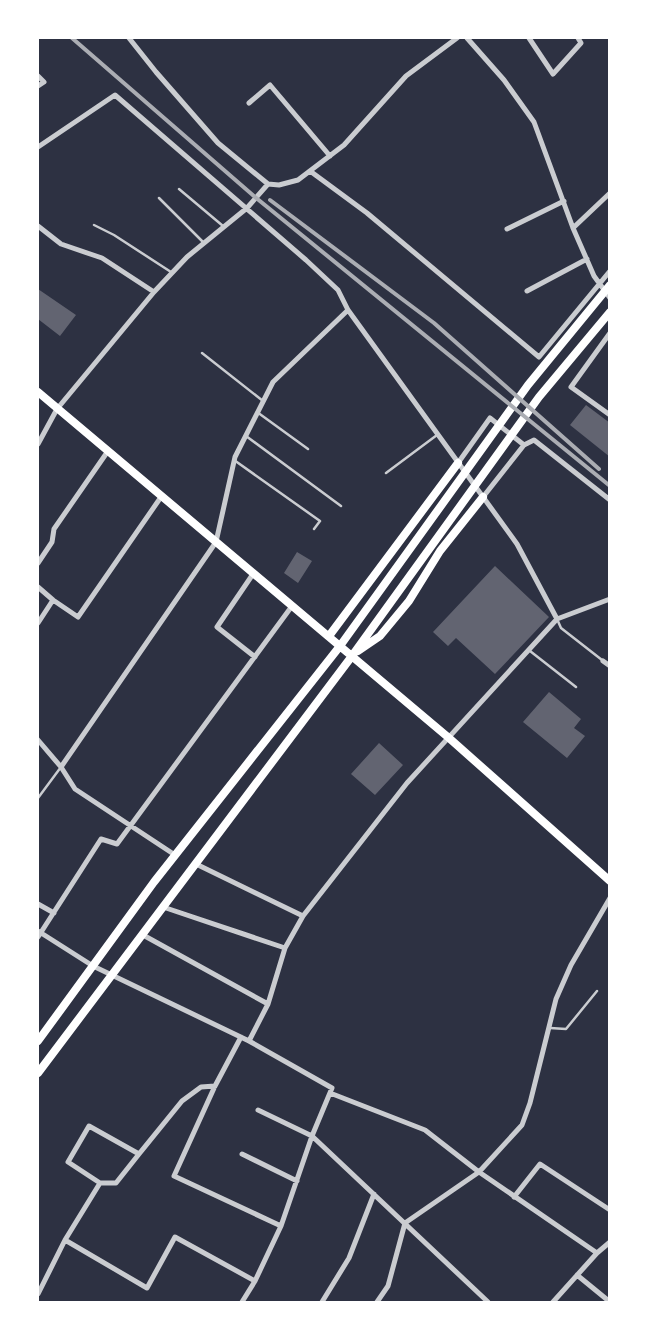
<svg xmlns="http://www.w3.org/2000/svg" width="647" height="1340" font-family="Ubuntu,sans-serif">
	<rect width="100%" height="100%" fill="#2d3142"/>
	<path fill="#626471" d="M38,289L76,315L60,336L38,319Z
		M586,405L610,423V457L570,425Z
		M297,552L312,561L298,583L284,573Z
		M495,566L549,617L495,674L456,638L448,646L433,632Z
		M549,692L581,719L574,728L585,736L567,758L523,722Z
		M379,743L403,765L375,795L351,774Z"/>
	<g fill="none" stroke-linecap="round" stroke-linejoin="round">
		<path stroke="#caccd0" stroke-width="2.5" d="M179,189L223,226
			M159,198L204,243
			M94,225L114,235L171,272
			M202,353L263,401
			M257,412L308,449
			M246,436L341,506
			M234,460L320,521L314,529
			M386,473L437,435
			M557,619L561,628L602,660
			M530,651L576,687
			M38,798L61,767
			M550,1028L566,1029L597,991"/>
		<path stroke="#caccd0" stroke-width="5" d="M129,38L156,72L218,143L268,184L279,185L298,180L344,145L406,76L457,38
			M467,38L504,80L534,122L573,228L594,276L610,298
			M529,38L553,74L581,43L578,38
			M38,76L44,82L38,86
			M249,103L270,85L330,156
			M38,147L115,95L306,260L338,290L348,310L517,544L557,619
			M310,171L367,213L539,357L610,271
			M38,226L61,244L102,258L154,292
			M573,228L610,193
			M507,229L564,201
			M527,291L587,259
			M610,333L571,387L610,415
			M38,444L57,409L154,292L187,257L247,208L268,184
			M458,463L490,418L524,445
			M483,497L524,445L534,440L610,500
			M38,563L52,542L54,529L108,451
			M253,574L217,627L255,657
			M38,587L53,600
			M38,623L53,600L78,617L161,497
			M603,661L610,666
			M38,740L61,767
			M175,855L75,789L61,767L216,542L235,457L273,382L348,310
			M196,864L303,916
			M38,904L54,913
			M163,907L285,948
			M38,931L93,966L249,1041L332,1088L312,1136L281,1226L255,1281L242,1302
			M143,935L268,1004
			M38,937L101,839L117,844L292,606
			M241,1037L215,1086L174,1176L281,1226
			M249,1041L268,1004L285,948L303,916L407,783L557,619L610,599
			M330,1093L425,1130L479,1172L597,1253
			M258,1110L312,1136L488,1302
			M139,1154L89,1126L68,1162L100,1183H116L139,1154L182,1101L201,1087L215,1086
			M242,1154L297,1181
			M514,1197L540,1164L610,1210
			M65,1240L147,1288L175,1237L255,1281
			M577,1275L610,1302
			M38,1294L65,1240L100,1183
			M322,1302L349,1258L374,1194
			M377,1302L388,1286L405,1223L479,1172L522,1125L530,1103L556,999L571,965L610,898
			M553,1302L597,1253L610,1242"/>
		<path stroke="#fff" stroke-width="8" d="M38,392L449,738L610,881
			M329,636L458,463
			M358,651L380,636L409,601L440,551L483,497
			M38,1041L154,882L340,646L528,385L610,285
			M38,1073L352,656L539,397L610,312"/>
		<path stroke="#abadb3" stroke-width="4" d="M72,38L255,197L610,486
			M270,200L434,323L599,469"/>
	</g>
	<rect width="647" height="1340" fill="none" stroke="#ffffff" stroke-width="78"/>
</svg>
